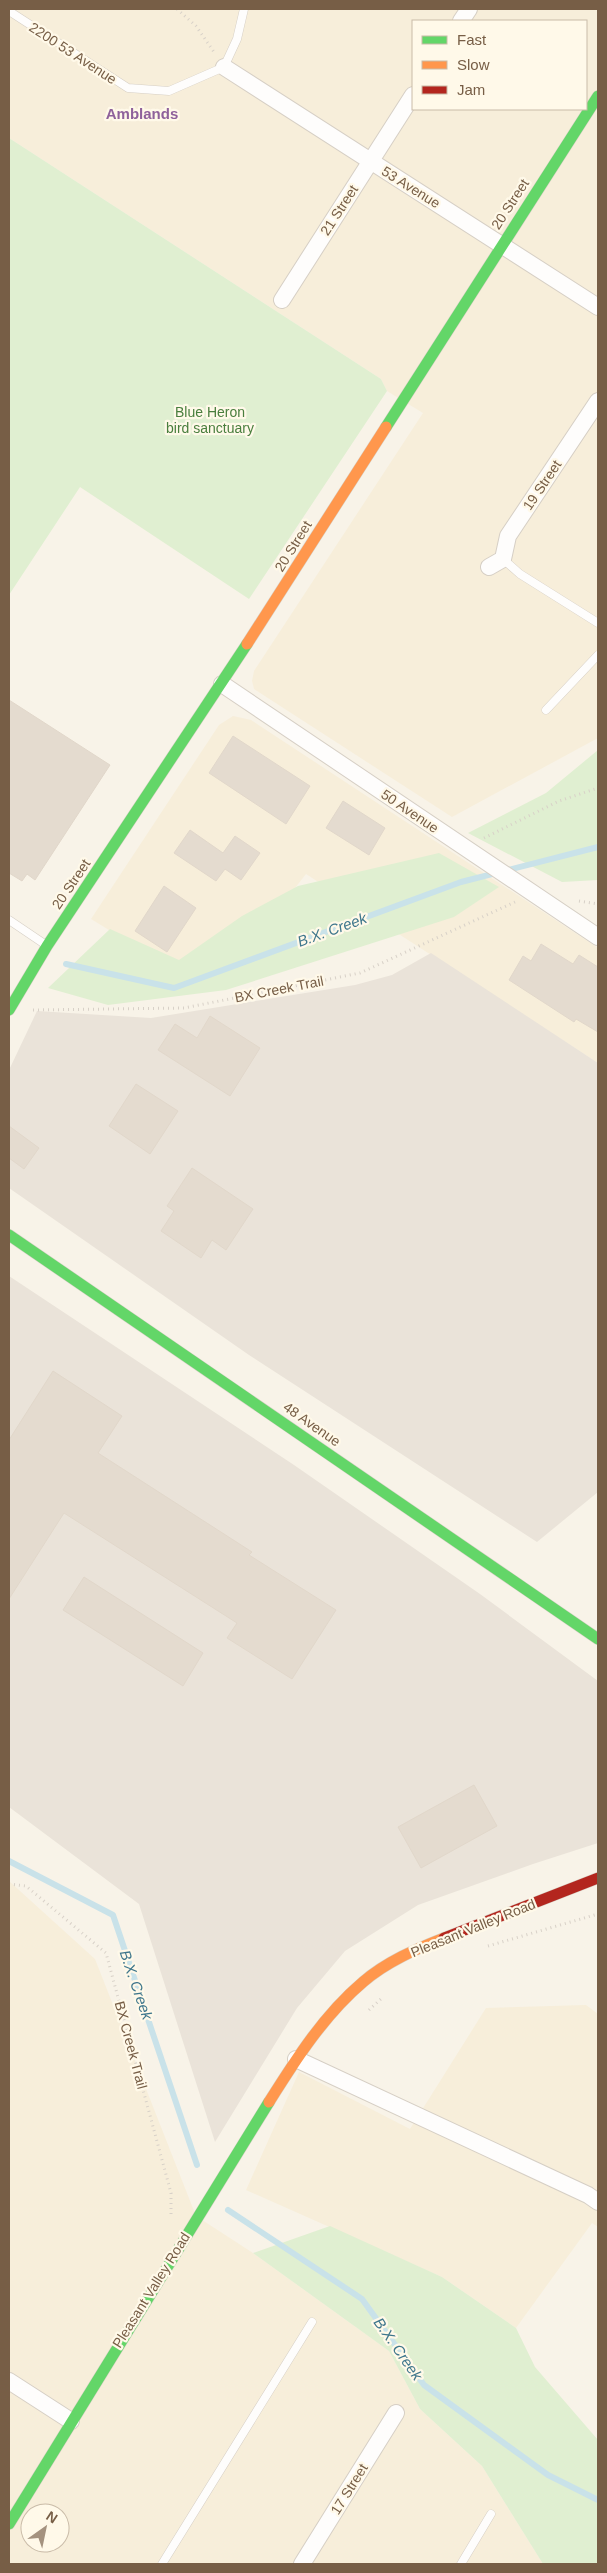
<svg xmlns="http://www.w3.org/2000/svg" width="607" height="2573" font-family="Helvetica,sans-serif">
	<rect width="100%" height="100%" fill="#f8f3e8"/>
	<path fill="#f7eeda" fill-rule="evenodd" d="M9,9H598V738L452,817L254,689L252,681L254,671L423,413L387,391L381,379L9,138ZM413,21H586V109H413Z
		M233,716L251,720L598,948V1063L306,874L262,930L176,971L91,919L219,725Z
		M9,1881L95,1959L196,2216L253,2253L389,2351L420,2409L482,2466L543,2564H9ZM30,2513H60V2543H30Z
		M586,2005L598,2014V2227L592,2223L516,2328L442,2277L246,2190L299,2072L410,2129L486,2008Z"/>
	<path fill="#eae3d9" d="M431,953L598,1063V1492L537,1542L249,1355L9,1188V1070L37,1011L151,1018L355,985L392,975Z
		M9,1276L294,1465L480,1594L598,1681V1843L533,1864L418,1905L345,1951L297,2008L215,2142L139,1904L9,1807Z"/>
	<path fill="#e0efd1" d="M9,138L381,379L387,391L249,599L80,487L9,595Z
		M598,750V880L562,882L468,833L546,793Z
		M439,853L499,887L454,917L226,990L108,1005L48,988L110,929L179,960L242,916L298,886Z
		M330,2226L442,2277L516,2328L535,2367L598,2440V2564H543L482,2466L420,2409L389,2351L253,2253Z"/>
	<g fill="none" stroke-linecap="round" stroke-linejoin="round">
		<path stroke="#c9e2e9" stroke-width="6" d="M66,964L174,988L461,882L598,847
			M9,1861L113,1915L197,2165
			M228,2210L362,2299L424,2385L548,2475L598,2500"/>
	</g>
	<path fill="#e4dbcf" stroke="#e1d7ca" d="M9,700L110,765L35,880L27,874L22,881L9,873Z
		M233,736L310,786L286,824L209,773Z
		M343,801L385,828L369,855L326,828Z
		M190,830L223,853L235,836L260,853L241,880L225,869L216,881L174,853Z
		M164,886L196,908L167,952L135,931Z
		M541,944L573,964L579,955L598,967V1032L576,1019L574,1022L509,980L523,956L531,961Z
		M210,1016L260,1048L230,1096L158,1050L175,1024L197,1038Z
		M136,1084L178,1111L150,1154L109,1126Z
		M9,1126L39,1148L24,1169L9,1158Z
		M192,1168L253,1209L226,1250L212,1240L201,1258L161,1231L174,1211L167,1206Z
		M53,1371L122,1416L98,1453L252,1552L249,1555L336,1610L292,1679L227,1638L237,1623L64,1513L9,1599V1440Z
		M84,1577L203,1653L183,1686L63,1610Z
		M474,1785L497,1826L421,1868L398,1827Z"/>
	<g fill="none" stroke-linecap="round" stroke-linejoin="round">
		<g stroke="#d6cfc5" stroke-width="9">
			<path id="lane" d="M9,11L128,88L169,91L224,67L237,39L244,9
				M503,559L520,574L598,623
				M546,710L598,655
				M9,920L46,945
				M162,2564L312,2322
				M461,2564L491,2514"/>
		</g>
		<g stroke="#d6cfc5" stroke-width="18">
			<path id="street" d="M461,21L469,9
				M224,67L598,307
				M282,300L413,95
				M489,567L503,559L508,536L598,401
				M222,684L598,937
				M296,2059L588,2195L598,2202
				M9,2381L71,2421
				M302,2564L396,2413"/>
		</g>
		<g stroke="#d7d0c6" stroke-width="12">
			<path id="fast" d="M386,427L598,96
				M9,1010L47,946L247,644
				M9,1235L598,1639
				M9,2524L269,2102"/>
		</g>
		<g stroke="#d7d0c6" stroke-width="12">
			<path id="slow" d="M247,644L386,427
				M269,2102C296,2059 324,2015 363,1982C386,1962 416,1949 444,1938"/>
		</g>
		<g stroke="#d7d0c6" stroke-width="12">
			<path id="jam" d="M444,1938L598,1878"/>
		</g>
		<path stroke="#d8d1c8" stroke-width="3" stroke-dasharray="1 4" stroke-linecap="butt" d="M177,9L196,26L214,52
			M484,838L559,801L598,788
			M579,901L598,904
			M33,1010L184,1008L360,973L515,902
			M9,1884L26,1886L106,1953L171,2193V2217
			M488,1946L598,1914
			M369,2010L383,1997"/>
		<use href="#lane" stroke="#fefdfc" stroke-width="8"/>
		<use href="#street" stroke="#fefdfc" stroke-width="16"/>
		<use href="#fast" stroke="#63d668" stroke-width="11"/>
		<use href="#slow" stroke="#ff974d" stroke-width="11"/>
		<use href="#jam" stroke="#b3261e" stroke-width="11"/>
	</g>
	<g text-anchor="middle" stroke-width="4.5" stroke-linejoin="round" paint-order="stroke">
		<g font-size="14" fill="#775e46" stroke="#fff9e9">
			<text transform="translate(73 53) rotate(33)" y="5">2200 53 Avenue</text>
			<text transform="translate(411 187) rotate(32)" y="5">53 Avenue</text>
			<text transform="translate(510 204) rotate(-57)" y="5">20 Street</text>
			<text transform="translate(339 210) rotate(-57)" y="5">21 Street</text>
			<text transform="translate(542 485) rotate(-56)" y="5">19 Street</text>
			<text transform="translate(293 546) rotate(-58)" y="5">20 Street</text>
			<text transform="translate(410 811) rotate(34)" y="5">50 Avenue</text>
			<text transform="translate(71 884) rotate(-56)" y="5">20 Street</text>
			<text transform="translate(279 989) rotate(-11)" y="5">BX Creek Trail</text>
			<text transform="translate(312 1424) rotate(35)" y="5">48 Avenue</text>
			<text transform="translate(473 1928) rotate(-22)" y="5">Pleasant Valley Road</text>
			<text transform="translate(131 2045) rotate(75)" y="5">BX Creek Trail</text>
			<text transform="translate(151 2290) rotate(-58)" y="5">Pleasant Valley Road</text>
			<text transform="translate(349 2489) rotate(-58)" y="5">17 Street</text>
		</g>
		<g font-size="14" fill="#497e3d" stroke="#fff9e9">
			<text x="210" y="417">Blue Heron<tspan x="210" dy="16">bird sanctuary</tspan></text>
		</g>
		<g font-size="15" font-weight="bold" fill="#8f619b" stroke="#fff9e9">
			<text x="142" y="119">Amblands</text>
		</g>
		<g font-size="15" font-style="italic" fill="#3e768c" stroke="#fff9e9">
			<text transform="translate(332 930) rotate(-20)" y="5">B.X. Creek</text>
			<text transform="translate(136 1985) rotate(71)" y="5">B.X. Creek</text>
			<text transform="translate(398 2349) rotate(55)" y="5">B.X. Creek</text>
		</g>
	</g>
	<rect width="607" height="2573" fill="none" stroke="#775e46" stroke-width="20"/>
	<rect x="412" y="20" width="175" height="90" fill="#fff9e9" stroke="#c9bba8"/>
	<rect x="422" y="36" width="25" height="8" fill="#63d668" stroke="#c9bba8"/>
	<text x="457" y="45" font-size="15" fill="#775e46">Fast</text>
	<rect x="422" y="61" width="25" height="8" fill="#ff974d" stroke="#c9bba8"/>
	<text x="457" y="70" font-size="15" fill="#775e46">Slow</text>
	<rect x="422" y="86" width="25" height="8" fill="#b3261e" stroke="#c9bba8"/>
	<text x="457" y="95" font-size="15" fill="#775e46">Jam</text>
	<g transform="translate(45 2528) rotate(33)"><circle r="24" fill="#fff9e9" stroke="#c9bba8"/>
	<path d="M0-4L9 19L0 12L-9 19Z" fill="#a4927f"/>
	<text y="-8" font-size="14" font-weight="bold" text-anchor="middle" fill="#775e46">N</text>
	</g>
</svg>
